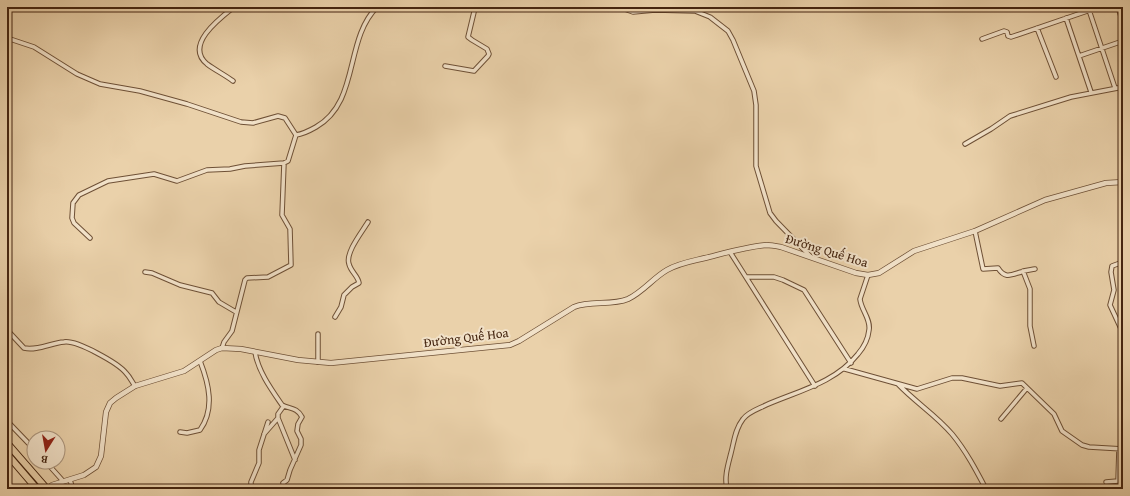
<svg xmlns="http://www.w3.org/2000/svg" width="1130" height="496" font-family="'Gentium Book Plus',serif">
	<rect width="100%" height="100%" fill="#ead1aa"/>
	<filter id="stains"><feTurbulence type="fractalNoise" baseFrequency=".005" numOctaves="4"/><feColorMatrix values="0 0 0 0 .2 0 0 0 0 .09 0 0 0 0 .02 0 0 0 .5 -.17"/></filter>
	<radialGradient id="worn" r=".72"><stop offset=".6" stop-color="#630" stop-opacity="0"/><stop offset="1" stop-color="#630" stop-opacity=".3"/></radialGradient>
	<g fill="none" stroke-linecap="round" stroke-linejoin="round">
		<g stroke="#6e5036" stroke-width="5.5">
			<path id="minor" d="M619,7L633,12L655,10L695,11L710,17L728,31L733,40L754,91L756,105V166L770,213L776,221L811,257
				M1118,7L1123,23
				M1089,10L1115,88
				M1066,18L1091,92
				M1037,28L1056,77
				M7,38L34,47L77,74L100,84L140,91L187,104L241,122L253,123L278,116L285,118L296,135
				M982,39L1004,31L1007,32L1008,36L1011,37L1099,7
				M1079,56L1123,41
				M445,66L474,71L488,56L489,54L487,49L472,40L468,37L474,12L472,7
				M233,81C225,75 215,70 207,64C184,45 220,18 234,7
				M965,144L991,129L1010,116L1071,97L1123,87
				M975,231L983,269L998,268C1005,279 1011,275 1021,272C1026,270 1030,270 1035,269
				M90,238L74,223L72,218L73,203L79,195L108,181L154,174L177,181L207,170L230,169L245,166L284,163L288,161L296,135C303,134 309,131 316,127C360,102 344,40 377,7
				M730,252L815,386
				M1123,262L1112,266L1111,272L1114,290L1110,305L1123,333
				M1023,271L1030,289V326L1034,346
				M145,272L152,273L180,285L212,293L219,302L236,312
				M746,277H774L783,280L804,290L851,363
				M1123,301L1122,303L1123,306
				M335,317L341,307L344,295L352,287L359,283C358,276 351,272 349,264C345,253 362,232 368,222
				M8,318L9,332L24,348C37,351 51,343 64,342C77,340 118,363 126,373C130,377 132,382 135,386
				M222,348L224,342L232,331L245,280L247,278L268,277L291,265L290,229L282,215L284,163
				M255,352C258,371 271,389 282,405C289,409 297,407 302,417L298,424L297,431L301,439V445L290,470L287,480L283,483
				M318,362V334
				M845,369L917,389L952,378H962L1000,386L1022,383L1054,414L1062,431L1082,445L1089,447L1123,449
				M898,384C915,402 936,415 952,434C966,451 976,470 986,489
				M283,407L278,414V418L295,460
				M1001,419L1027,388
				M7,421L34,449
				M180,432L187,433L200,430C215,409 209,384 200,361
				M264,434L278,418
				M46,462L63,481
				M70,480L73,489
				M1106,482L1118,481L1119,449
				M251,489V482L259,463V450L268,422
				M727,489C724,477 728,465 731,453C734,442 735,429 743,419C748,412 758,409 766,405C798,391 835,383 858,354C864,347 868,340 869,330C871,319 861,310 860,299L868,275"/>
		</g>
		<g stroke="#6e5036" stroke-width="6">
			<path id="tertiary" d="M52,485L84,475L96,467L101,456L106,412L110,403L116,398L135,386L184,371L216,350L222,348L241,349L298,360L331,363L510,345L519,341L574,307C591,300 611,306 628,299C643,292 653,278 667,270C679,263 693,261 705,258C725,253 745,247 766,245C771,245 776,246 781,247L856,273L868,275L879,273L914,251L975,231L1045,200L1106,183L1123,182"/>
		</g>
		<g stroke="#452510" stroke-width="8">
			<path id="motorway" d="M7,443L47,489
				M7,454L37,489"/>
		</g>
		<use href="#minor" stroke="#f1e1c8" stroke-width="3.5"/>
		<use href="#tertiary" stroke="#f1e1c8" stroke-width="4.5"/>
		<use href="#motorway" stroke="#ead1aa" stroke-width="6"/>
	</g>
	<g text-anchor="middle" stroke-width="4" stroke-linejoin="round" paint-order="stroke">
		<g font-size="13" fill="#452510" stroke="#f1e1c8">
			<text transform="translate(827 250) rotate(17)" y="5">Đường Quế Hoa</text>
			<text transform="translate(466 337) rotate(-7)" y="5">Đường Quế Hoa</text>
		</g>
	</g>
	<rect width="1130" height="496" fill="none" stroke="#ead1aa" stroke-width="24"/>
	<rect x="8" y="8" width="1114" height="480" fill="none" stroke="#452510" stroke-width="2"/>
	<rect x="12" y="12" width="1106" height="472" fill="none" stroke="#452510"/>
	<g transform="translate(46 450) rotate(191)"><circle r="19" fill="#f1e1c8" stroke="#ac967e"/>
	<path d="M0-3L7 15L0 10L-7 15Z" fill="#8f2418"/>
	<text y="-6" font-size="11" font-weight="bold" text-anchor="middle" fill="#452510">B</text>
	</g>
	<rect width="100%" height="100%" filter="url(#stains)"/>
	<rect width="100%" height="100%" fill="url(#worn)"/>
</svg>
